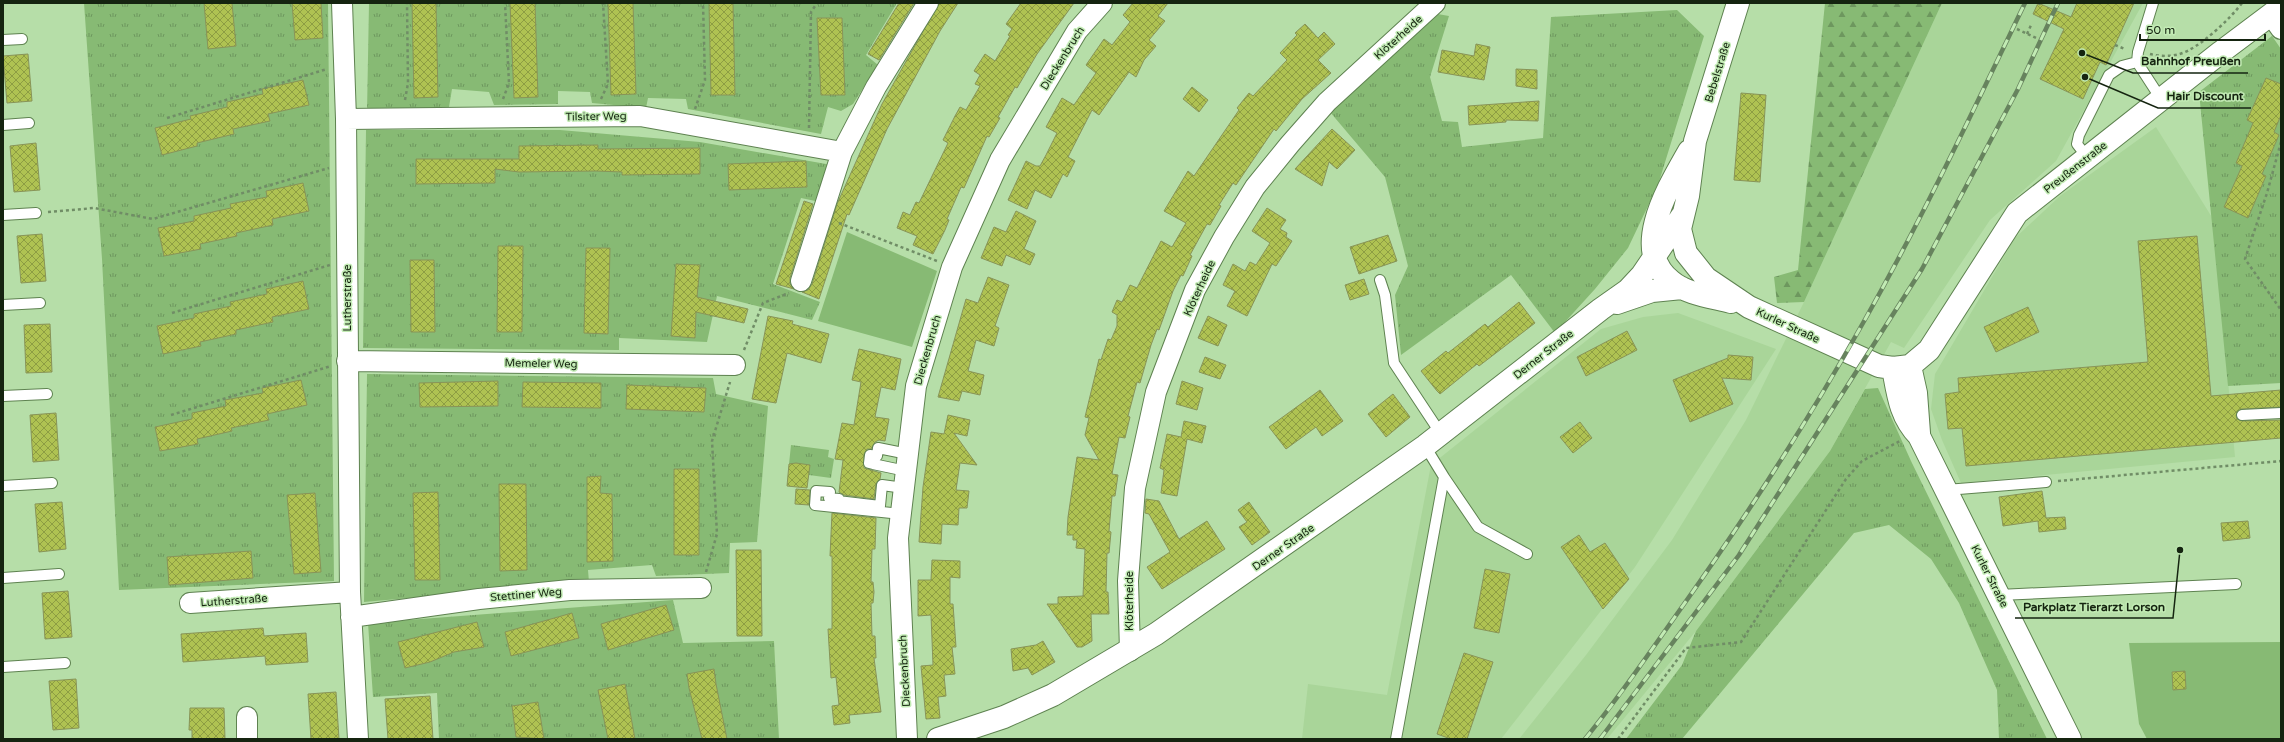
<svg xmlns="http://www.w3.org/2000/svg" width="2284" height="742" font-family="'Varela Round',sans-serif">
	<defs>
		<pattern id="grass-tufts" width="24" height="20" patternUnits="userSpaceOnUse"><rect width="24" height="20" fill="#87ba74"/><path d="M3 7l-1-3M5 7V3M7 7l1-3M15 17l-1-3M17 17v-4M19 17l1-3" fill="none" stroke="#6d975e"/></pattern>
		<pattern id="forest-firs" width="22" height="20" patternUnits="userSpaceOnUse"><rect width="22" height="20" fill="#87ba74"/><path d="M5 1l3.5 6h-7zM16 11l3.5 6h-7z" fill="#6d975e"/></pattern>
		<pattern id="building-cross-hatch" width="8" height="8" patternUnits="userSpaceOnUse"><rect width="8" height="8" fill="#afc252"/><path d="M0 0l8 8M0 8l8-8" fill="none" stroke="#8d9d43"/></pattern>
	</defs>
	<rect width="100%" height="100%" fill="#b6dea8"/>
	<path fill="#a9d599" d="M1942,3H2143L2056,161L1990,220L1904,348L1891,342L1830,451L1696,631L1607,739H1519L1586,655L1672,540L1746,420L1804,302Z
		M2156,127L2213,219L2235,457L1961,483L1942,440L1931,409L1935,374L2015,238L2060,196Z
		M1678,313L1776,349L1635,567L1501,739H1302L1308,684L1387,695L1431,465L1601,329L1643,317Z"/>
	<path fill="url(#grass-tufts)" d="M84,3H328L334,581L119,590L102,259Z
		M369,3H897L866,55L878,65L853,104L841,111L828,107L821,134L688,109L686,99L648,98L646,108L592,103L590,92L558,91V104L494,105L489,92L452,89L449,107L367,112Z
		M1677,10L1704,36L1658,185L1628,248L1595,289L1555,333L1511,275L1401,355L1395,295L1408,266L1385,177L1330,112L1432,13L1449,16L1430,77L1442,121L1458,122L1462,147L1543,138L1551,17Z
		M2272,36L2281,49V383L2228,386L2199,92Z
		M366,130H560L700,142L832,165L820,202L801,198L773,284L820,302L812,320L717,296L707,342L619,338V350L363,348Z
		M367,374L713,378L716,394L768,406L757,542L730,543L729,573L656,576L652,565L588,570L589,582L364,602Z
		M1878,388L1911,461L2047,739H1999L1997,690L1959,603L1931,559L1889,525L1854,533L1682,739H1626L1682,665L1696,631L1830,451L1865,389Z
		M791,445L829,450L828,457L834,459L831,478L809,475L796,464H789Z
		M673,600L683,643L774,641L779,739H439L437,693L373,697L368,623Z"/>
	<path fill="url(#forest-firs)" d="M1825,3H1942L1804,302L1777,303L1774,277L1798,270Z"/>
	<path fill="#87ba74" d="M847,232L937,271L912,347L818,321Z
		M2281,642V739H2147L2139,724L2129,643Z"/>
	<path fill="url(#building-cross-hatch)" stroke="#889458" d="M204,3H232L236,46L208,49Z
		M292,3H321L323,38L295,40Z
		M412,3H436L438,97L414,98Z
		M510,3H535L538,97L514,98Z
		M608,3H633L636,94L611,95Z
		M709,3H733L735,95H711Z
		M899,3H914L879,60L868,54Z
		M939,3H958L940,31L887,129L849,215L847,214L819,299L802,292L808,290L812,284L837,204L882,104Z
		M1021,3H1074L1037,54L1017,88L1015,87L998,117L1000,118L989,137L987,136L964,188L961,187L947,219L949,220L945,230L933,254L913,245L917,236L897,228L903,212L910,215L916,202L919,203L948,143L943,140L955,116L960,107L966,110L980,86L975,84L980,75L974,71L985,54L995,61L1010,36L1008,35L1012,29L1006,24Z
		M1133,3H1168L1158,16L1165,21L1149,40L1156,46L1144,60L1136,77L1129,72L1099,115L1092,110L1068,157L1075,161L1067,177L1063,174L1051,198L1035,190L1027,209L1008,200L1026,161L1036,166H1040L1046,155L1057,133L1046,127L1062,98L1074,105L1096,73L1086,65L1104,39L1112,45L1130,22L1123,15Z
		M2038,3L2071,17L2077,3H2134L2106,65L2100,62L2083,99L2040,79L2064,29L2033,14Z
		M817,18H842L845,95H821Z
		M1305,24L1318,38L1324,32L1335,44L1318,60L1331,73L1302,99L1276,131L1274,129L1236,185L1233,183L1219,205L1221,206L1210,225L1207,224L1190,255L1192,256L1183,276L1181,275L1173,291L1159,330L1157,329L1151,345L1140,383L1137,382L1128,416L1130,417L1125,438L1119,437L1112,474L1118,475L1115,496H1112L1109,531L1111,532L1109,553H1107L1106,592H1108L1109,614H1091L1092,641L1082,647H1077L1047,604H1058V597L1083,596L1085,549L1076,548L1077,540H1073V535H1067L1068,517L1077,457L1099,460L1085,435L1089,418L1085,417L1099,359L1101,360L1108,339L1111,340L1117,326V315L1112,312L1117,300L1122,302L1130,285L1137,288L1161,241L1172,247L1186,223L1164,211L1188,171L1194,176L1239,110L1237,108L1249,93L1253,96L1287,60L1280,53L1297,35L1295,33Z
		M1476,44L1490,47L1484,80L1438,72L1442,50L1474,56Z
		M28,54L32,101L7,103L3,56Z
		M1516,69L1537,70V89L1516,86Z
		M2266,78L2281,84V115L2274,132L2279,135L2262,174L2266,176L2248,218L2224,207L2242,166L2236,163L2253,123L2247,120Z
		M303,80L309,105L268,114L270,121L233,129L234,134L197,143V146L162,155L155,128L191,119L190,116L227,107V102L263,94L262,89Z
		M1192,87L1208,100L1199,112L1183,99Z
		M1741,93L1766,95L1760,182L1734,180Z
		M1539,101L1538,121L1506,120V122L1469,125L1468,106Z
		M1332,129L1355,150L1337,169L1329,162L1322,186L1295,169Z
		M36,143L40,190L14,192L10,146Z
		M598,145V149L700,148V174L622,175V172L596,171L519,172L495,169V183L416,184V159H519V146Z
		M806,161L807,187L729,190L728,164Z
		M303,183L309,211L272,219L273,225L236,233L237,236L200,244L201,249L164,256L158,228L194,221V216L231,208L230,204L267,197L266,191Z
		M804,201L813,204L790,278V284L794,289L776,284Z
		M1267,208L1286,220L1280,229L1287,233L1286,237L1292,241L1276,266L1272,264L1247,316L1227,306L1235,291L1223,285L1233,264L1245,271L1250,262L1256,265L1270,243L1252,231Z
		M1016,211L1036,221L1024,249L1035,254L1030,265L1006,255L1002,266L981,258L994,227L1006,232Z
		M42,234L46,281L21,283L17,236Z
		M1388,235L1397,261L1359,274L1350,247Z
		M2197,236L2211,396L2281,390V407L2241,409L2236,415L2237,419L2242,421L2281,420V438L1966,466L1962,428L1948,429L1945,394L1959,392L1958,378L2148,362L2138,241Z
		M498,246H523L522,332H497Z
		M586,248H610L608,334L584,333Z
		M410,260H434L435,332H411Z
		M676,264L700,265L697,297L748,309L744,323L696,312L695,338L671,336Z
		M988,277L1009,285L995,326L999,328L994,346L976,340L968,371L984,375L980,395L962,391L959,401L938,397L966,299L978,303Z
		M1364,279L1369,294L1350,300L1345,285Z
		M303,281L309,309L272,317L273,322L236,330V334L200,342L201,346L163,354L157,326L194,318V314L231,306L230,302L267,294L266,289Z
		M1519,302L1535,323L1479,366L1477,364L1440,394L1437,391L1421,371L1446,351L1448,353L1485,324L1488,327Z
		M2028,307L2039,332L1996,352L1984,327Z
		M768,316L793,321L792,324L829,334L821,363L787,353L776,403L752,399Z
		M1208,316L1227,325L1218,346L1198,338Z
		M50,324L52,372L26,373L24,325Z
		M1627,331L1637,350L1586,376L1577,357Z
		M859,349L901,359L895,390L881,387L875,417L889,419L885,441L879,440L875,442L871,449H867L864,454V468L881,473L880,479L876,484L874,499L844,495L839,492L843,460L835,459L842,423L854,425L861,382L852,380Z
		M1728,355L1753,357L1751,380L1722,378L1733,404L1690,422L1673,380L1728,358Z
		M1205,357L1226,365L1220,379L1199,372Z
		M301,380L307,405L267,414L269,420L231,428L232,431L197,439L198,444L160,451L155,427L192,419V413L226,406L225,400L263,393L262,388Z
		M498,381V406L420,407L419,383Z
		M1182,381L1203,388L1197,410L1176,404Z
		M523,382L601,383V408L522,407Z
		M627,385L706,388L704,412L626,409Z
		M1320,390L1343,421L1322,436L1316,427L1286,449L1269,427Z
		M1393,394L1410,417L1386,437L1368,414Z
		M56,413L59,460L33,462L30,415Z
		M948,415L970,420L967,436L954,433L977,465L960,463L956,490L969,491L967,508H959L958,525L942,524L941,544L919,542L923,487L931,432L944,434Z
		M1184,421L1206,426L1202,443L1187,439L1177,496L1161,493L1164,470L1160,468L1167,434L1181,437Z
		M1580,422L1592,438L1573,453L1560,437Z
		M796,463L810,465L807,488L787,486L789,464Z
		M674,469H699V555H674Z
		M601,476L600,493L612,494L613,561L587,562V477Z
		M499,484H526L527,570L500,571Z
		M796,489L810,490L809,505L795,504Z
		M2042,491L2046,518L2065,517L2066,529L2039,532L2038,521L2003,526L1999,497Z
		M438,492L440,580H415L413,493Z
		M315,493L321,572L294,574L287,495Z
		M1146,499L1159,501L1179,539L1207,521L1225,549L1162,589L1147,567L1170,552L1149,514L1145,513Z
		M62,502L66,549L39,552L35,504Z
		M1249,502L1270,532L1252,545L1239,527L1247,522L1238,510Z
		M832,513L876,518L875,549H872L871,582H873L874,592L873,603H871L872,636H875L876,658H874L881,712L849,715L850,723L834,725L832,706L839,705L836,677L831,678L828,629H832V556H830Z
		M2248,521L2250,538L2223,541L2221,523Z
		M1579,535L1590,552L1605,543L1629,579L1603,609L1561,547Z
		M736,550H761L762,636H737Z
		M251,551L253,578L169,585L167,557Z
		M932,560L960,561V578L950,577V604H953L956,647H952L955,674L944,675L946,696L938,697L940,718L926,719L921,666L933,665L931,615L918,616V580H931Z
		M1485,569L1510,574L1499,633L1474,628Z
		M68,591L72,637L45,639L42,593Z
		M666,605L674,630L608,650L601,624Z
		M572,613L579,638L511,656L505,632Z
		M477,622L484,647L454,652L430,662L405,668L398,642Z
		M263,628L264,636L306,633L308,662L266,665L265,656L183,662L181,634Z
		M1043,641L1055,662L1032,675L1028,668L1013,671L1011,649L1036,645Z
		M1464,653L1493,662L1467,739H1451L1437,734Z
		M714,669L716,684L727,739H702L689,688L687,674Z
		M2185,671L2186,689L2173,690L2172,672Z
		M76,679L79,728L53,730L49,681Z
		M625,684L635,739H608L598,690Z
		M336,692L339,739H311L308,694Z
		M430,696L433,739H388L385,699Z
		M538,702L544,739L516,737L512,706Z
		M190,708H224L225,739H192V730H189Z"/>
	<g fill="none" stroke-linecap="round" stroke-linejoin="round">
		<g stroke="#5e8250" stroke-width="12">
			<path id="lane" d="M2153,3L2138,52L2137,62L2161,99
				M3,40L22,39
				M3,125L29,123
				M2087,157L2077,144L2079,135L2109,75L2122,66L2137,62
				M3,215L36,213
				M1380,280L1385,295L1394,363L1441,434
				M3,305L40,303
				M3,396L47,394
				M2242,415L2281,413
				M906,471L873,464L869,463L870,455L877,456L878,448L908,454
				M1444,477L1478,527L1527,554
				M3,486L52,483
				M1946,490L2046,482
				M901,514L815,505L816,491L830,492L829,498L839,499L838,501L880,506L882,485L904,488
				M3,578L59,574
				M1999,595L2236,584
				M3,667L65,663
				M1396,739L1444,477L1425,446"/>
		</g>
		<g stroke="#5e8250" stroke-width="22">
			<path id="street" d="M342,3L346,119L350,592L358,739
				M2271,15L2281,29
				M346,119L640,116L842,152
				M801,281L842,152L876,87L928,3
				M347,361L735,365
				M190,603L350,592
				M351,617L479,599L570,590L701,588
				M1130,651L1128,581L1135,488L1156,392L1195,290L1224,237L1255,187L1290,144L1327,102L1435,3
				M247,717V739
				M907,739L898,538L916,386L952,267L1000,160L1077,31L1102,3"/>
		</g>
		<g stroke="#5e8250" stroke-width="24">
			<path id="secondary" d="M1738,3L1695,141L1688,196L1680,229L1686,253L1706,278L1749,307L1879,366L1893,368L1910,366L1929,350L2017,213L2221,52L2281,7
				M1689,151C1670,185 1629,249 1671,281C1686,294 1712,297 1731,302
				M1617,303L1652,291L1682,288
				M1910,366L1916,393L1919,433
				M1893,368C1898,395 1900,416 1919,436L2070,739
				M938,739L1004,717L1053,695L1156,634L1425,446L1601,309L1628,290L1642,275L1682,216"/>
		</g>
		<path stroke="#708d66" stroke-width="2.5" stroke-dasharray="3 3" stroke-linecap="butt" d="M2039,5L2040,3
			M2017,29L2036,38
			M2027,34L2032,23
			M2115,45L2125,49
			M2150,54C2162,57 2177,57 2189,50C2205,42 2231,18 2242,3
			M503,99L509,83L505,3
			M601,99L608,84L603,3
			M405,100L408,83L407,3
			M695,109L705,80L703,3
			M167,118L327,69
			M809,128L811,12L817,3
			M2281,142L2267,193L2245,259L2281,310
			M48,212L94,208L153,219L329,168
			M839,223L937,261
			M172,313L330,265
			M744,350L763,303L789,293
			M171,415L331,366
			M2058,481L2281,461
			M706,572L717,534L712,441L730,382
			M1618,739L1686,648L1741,642L1846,479L1862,461L1900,441"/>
		<use href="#lane" stroke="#fff" stroke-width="10"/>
		<use href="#street" stroke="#fff" stroke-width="20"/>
		<use href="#secondary" stroke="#fff" stroke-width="22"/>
		<g stroke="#67835e" stroke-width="4.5">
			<path id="rail" d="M1585,739C1618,699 1647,656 1677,614C1744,520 1807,423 1863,323C1922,219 1973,111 2025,3
				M1600,739L1739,555L1922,269L2018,89L2058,3"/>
		</g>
		<use href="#rail" stroke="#c2ebb4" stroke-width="3" stroke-dasharray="9" stroke-linecap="butt"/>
	</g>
	<g text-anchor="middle" stroke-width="3" stroke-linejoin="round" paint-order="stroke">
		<g font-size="11" fill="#152410" stroke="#c2ebb4">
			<text transform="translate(1398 37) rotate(-42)" y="4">Klöterheide</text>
			<text transform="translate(1062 58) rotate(-58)" y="4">Dieckenbruch</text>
			<text transform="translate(1717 72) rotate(-73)" y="4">Bebelstraße</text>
			<text transform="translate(596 116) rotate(-1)" y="4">Tilsiter Weg</text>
			<text transform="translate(2075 167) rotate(-38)" y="4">Preußenstraße</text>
			<text transform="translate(1199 288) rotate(-65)" y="4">Klöterheide</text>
			<text transform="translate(347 298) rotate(-90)" y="4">Lutherstraße</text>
			<text transform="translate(1788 325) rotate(25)" y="4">Kurler Straße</text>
			<text transform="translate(927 350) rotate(-74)" y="4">Dieckenbruch</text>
			<text transform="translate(1543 354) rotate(-38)" y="4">Derner Straße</text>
			<text transform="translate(541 363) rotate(1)" y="4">Memeler Weg</text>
			<text transform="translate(1283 547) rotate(-35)" y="4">Derner Straße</text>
			<text transform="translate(1990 576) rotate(63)" y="4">Kurler Straße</text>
			<text transform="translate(526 594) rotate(-5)" y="4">Stettiner Weg</text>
			<text transform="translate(234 600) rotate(-4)" y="4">Lutherstraße</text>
			<text transform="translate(1129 601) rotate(-90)" y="4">Klöterheide</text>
			<text transform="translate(904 671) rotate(-93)" y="4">Dieckenbruch</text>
		</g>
	</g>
	<path fill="none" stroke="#152410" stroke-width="1.5" d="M2082 53L2133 73H2248M2085 77L2158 108H2251M2180 550L2173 618H2015"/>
	<g fill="#152410" stroke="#c2ebb4" stroke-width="1.5">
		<circle cx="2082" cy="53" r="4"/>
		<circle cx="2085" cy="77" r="4"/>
		<circle cx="2180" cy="550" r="4"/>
	</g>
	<g font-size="12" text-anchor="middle" font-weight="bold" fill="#152410" stroke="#c2ebb4" stroke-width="3" stroke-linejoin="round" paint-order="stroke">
		<text x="2191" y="65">Bahnhof Preußen</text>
		<text x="2205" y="100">Hair Discount</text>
		<text x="2094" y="611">Parkplatz Tierarzt Lorson</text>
	</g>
	<rect width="2284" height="742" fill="none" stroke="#152410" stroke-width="8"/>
	<path d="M2140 34v6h125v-6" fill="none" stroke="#152410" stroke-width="2"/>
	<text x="2146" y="34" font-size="12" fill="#152410" stroke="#c2ebb4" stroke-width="3" paint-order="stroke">50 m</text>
</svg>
